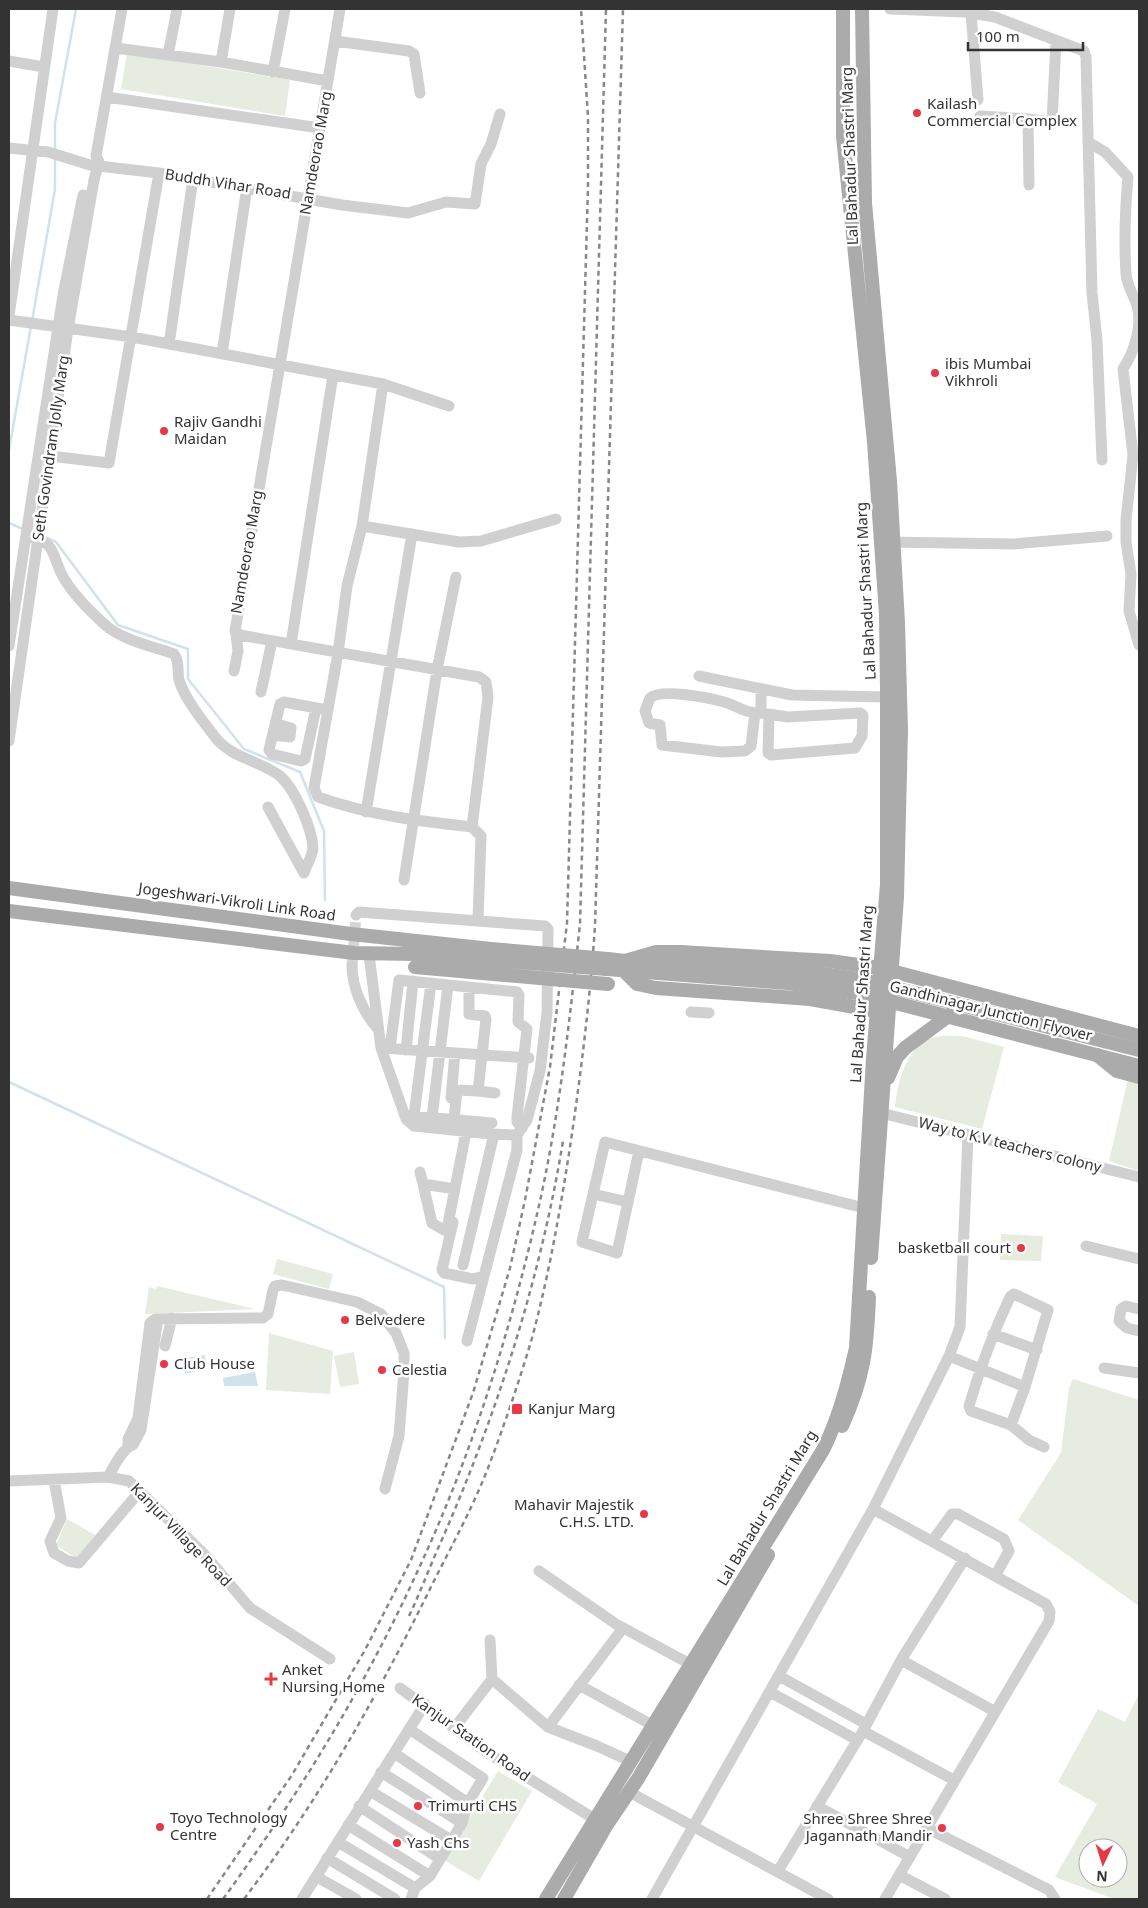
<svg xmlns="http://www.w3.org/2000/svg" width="1148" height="1908" font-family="'Noto Sans',sans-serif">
	<rect width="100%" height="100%" fill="#fff"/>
	<path fill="#e6ecdf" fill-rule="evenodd" d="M127,53L290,80L285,116L121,89Z
		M962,1036L1004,1047L982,1129L895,1107C897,1084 907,1043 935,1037C943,1035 953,1036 962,1036Z
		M1128,1079L1139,1083V1171L1109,1161Z
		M1001,1234L1043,1236L1041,1261L1000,1260Z
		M277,1259L333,1274L329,1289L273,1274Z
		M157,1286L255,1309L145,1314L149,1287L156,1289Z
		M269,1333L333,1351L330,1394L266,1390Z
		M354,1352L359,1384L340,1387L334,1356Z
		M1073,1379L1139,1400V1606L1018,1520L1061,1453L1069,1388Z
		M67,1519L95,1535L77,1559L56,1545Z
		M1139,1694V1899H1114L1055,1877L1097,1804L1058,1782L1098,1709L1125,1722ZM1088,1848H1118V1878H1088Z
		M498,1771L532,1791L479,1881L444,1860Z"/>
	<path fill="#cfe2ee" d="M205,1355L207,1369L185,1374L182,1359Z
		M255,1372L258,1386H224L223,1378Z"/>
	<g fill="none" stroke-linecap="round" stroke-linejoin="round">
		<path stroke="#cfe2ee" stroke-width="2.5" d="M55,150V123L76,9
			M32,321L55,189V158
			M9,450L31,326
			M9,523L23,529
			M47,538L56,542L118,625L188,649V679L244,749L300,772L324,831L325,900
			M9,1082L444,1287L445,1338"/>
		<path stroke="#d6d6d6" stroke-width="11" stroke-dasharray="11 5.5" stroke-linecap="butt" d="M352,966L356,915"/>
		<path stroke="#d0d0d0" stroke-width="11" d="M340,9L235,631L240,635L479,677L486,682L488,697L472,827L481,836L478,920
			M890,9L965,12L995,17L1084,51L1086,57L1092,293L1097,340L1102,460
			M971,13L978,100
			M335,41L409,51L414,54L420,93
			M116,48L221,62L328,81
			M168,55L177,9
			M9,61L44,67
			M221,62L230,9
			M273,72L285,9
			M107,97L320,128
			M980,116L1028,119
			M1088,142L1105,152L1128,177C1125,210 1124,241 1126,274C1127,286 1134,295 1137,306C1143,326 1134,352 1123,369L1133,455L1126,520V542L1131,574L1129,611L1139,645
			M9,148L48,152L90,165L159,173L342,205L408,213L446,202L475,204L481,164L491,144L500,114
			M96,156L122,9
			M1029,185L1028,119L1052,122L1056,41
			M9,316L53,9
			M9,320L132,337L383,384L449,406
			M169,344L193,179
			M222,354L247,187
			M383,384L362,526L347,586L338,653L314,788L318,797C368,815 419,821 472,827
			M50,456L109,463L159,173
			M362,526L459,542L481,541L556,519
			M27,537C58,539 52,561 65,580C74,595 90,611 103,623C121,640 151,646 174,654C181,664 176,673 180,683C187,702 203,721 215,737C231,758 261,761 280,776C295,789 312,828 313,848C313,855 306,866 304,873L268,807
			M886,542L1014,544L1107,536
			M291,644L333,375
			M9,646L63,295L83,195
			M234,671L238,651L236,634
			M699,676L792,695L887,697
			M261,692L272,641
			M316,708L305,759L301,761L272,754L269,750L280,704L284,702L327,710
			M755,713L751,746L745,751L721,752L662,745L660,725L649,723L645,711L650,698C661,688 710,698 724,702C738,706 744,713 761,713V689
			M761,713L788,717L860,713L863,715L862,736L855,748L771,755L768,753L769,716
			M273,735L290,737L291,728L276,724
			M9,741L68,329L94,180L99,162L96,156
			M366,812L412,534
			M404,880L437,670L456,577
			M356,915L359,912L545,926L548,929L547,1013L540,1071L527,1120L517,1135V1150L467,1341
			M369,955L381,1048L406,1119L414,1126L491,1134L517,1135
			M352,966C352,987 363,1012 377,1028
			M431,983L414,1116L492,1123
			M691,1012L709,1013
			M383,1048L529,1058
			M390,1048L399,980L517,992L519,995L518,1022L527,1029L517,1117V1122L522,1128
			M406,1050L413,981
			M478,1091L495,1093
			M451,1098L455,1053
			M881,1113L1139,1177
			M432,1118L448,985
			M454,1120L457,1090L478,1091L486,1019L485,1016L469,1014V987
			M639,1151L617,1253L582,1242L605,1142L864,1208
			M420,1172L423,1184
			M455,1189L423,1184L432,1223L444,1230L447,1229L466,1132
			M593,1194L628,1202
			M453,1222L442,1270L444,1273L473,1279L484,1276
			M1086,1246L1139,1259
			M463,1265L494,1134
			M1139,1309L1126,1306L1121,1309L1119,1321L1127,1328L1139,1331
			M155,1319L263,1318L268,1314L273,1290L275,1286L282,1285L357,1302L381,1314L396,1333L404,1353V1371L399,1436L385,1489
			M993,1334L1037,1350
			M165,1346L172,1318
			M949,1356L1025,1387L1011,1425L971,1411L969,1406C980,1368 993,1333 1010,1297L1014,1294L1048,1310L1025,1387
			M1104,1368L1139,1373
			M1011,1425L1029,1440L1044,1447
			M108,1477C114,1467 122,1448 133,1445L141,1430L157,1325L155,1319L150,1323L138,1418L128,1439V1446
			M54,1480L61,1518L50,1541L54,1553L68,1561L79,1563L140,1491
			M9,1481L108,1477L129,1481L205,1555L250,1608L330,1659
			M873,1509L1046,1604L1050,1612L1049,1621L885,1899
			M933,1540L952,1514H958L1004,1539L1009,1551L995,1576
			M539,1571L616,1624L690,1664
			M490,1640L492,1679L548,1727L597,1746L630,1761
			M901,1660L994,1711
			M779,1676L866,1724
			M579,1685L652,1725
			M400,1688L491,1755L601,1823
			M770,1692L857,1740
			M455,1727L492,1679
			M548,1727L623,1628
			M409,1729L483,1778L468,1803L462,1823L430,1876L415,1888L411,1899
			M863,1731L954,1780
			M394,1753L468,1803
			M381,1772L462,1823
			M370,1791L451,1840
			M629,1792L828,1899
			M359,1806L440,1859
			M817,1806L910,1857
			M348,1825L430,1876
			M927,1828L1049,1890L1055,1899
			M338,1842L415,1888
			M327,1858L395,1899
			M778,1871L863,1731L901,1660L965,1558
			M899,1875L945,1899
			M317,1877L356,1899
			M302,1899L425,1704
			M652,1899L873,1509L949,1356L960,1327L968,1135"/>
		<path stroke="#ababab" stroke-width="14" d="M862,9L865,203L890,481L898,623L901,730L897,897L871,1258
			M9,888L351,934L491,949
			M9,911L354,953L415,954
			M608,959L625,961L656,952H681L830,961L880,968L1139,1036
			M638,961L793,970
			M607,969L788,983
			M624,971L637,984L656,988L810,999L877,1011L885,1008
			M1097,1055L1117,1071L1139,1077
			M888,1078L897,1057L905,1048L955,1011
			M842,1426C864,1378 867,1349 869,1297
			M546,1899L823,1450C839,1418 848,1383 856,1348L873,1059L887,884V690L886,614L874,442L843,136V9
			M564,1899L606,1826L639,1777L768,1555"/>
		<path stroke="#888" stroke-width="2.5" stroke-dasharray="5 4" stroke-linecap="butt" d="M409,1616C419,1595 427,1574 436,1553C494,1423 540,1282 563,1141
			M207,1899L292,1775L365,1650L411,1560L473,1393L510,1268L525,1200L550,1067L567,923L588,186V117L581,9
			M223,1899C298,1796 366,1685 419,1568C473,1452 512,1326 540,1201C560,1110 570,1017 580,924L606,9
			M244,1899C315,1806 374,1702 426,1597C447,1554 471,1512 488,1468C504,1426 519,1382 532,1338C549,1275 560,1211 570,1147C581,1073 590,1000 595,926L623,9"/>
		<path stroke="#ababab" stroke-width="14" d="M491,949L608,959
			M415,954L607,969
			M415,967L608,984
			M793,970L859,979L1139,1050
			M788,983L857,993L1139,1066"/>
	</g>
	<g fill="#e63946" stroke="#fff" stroke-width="2">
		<circle cx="917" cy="113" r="5"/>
		<circle cx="935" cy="373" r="5"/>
		<circle cx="164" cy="431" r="5"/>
		<circle cx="1021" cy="1248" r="5"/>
		<circle cx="345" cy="1320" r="5"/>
		<circle cx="164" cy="1364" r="5"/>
		<circle cx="382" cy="1370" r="5"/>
		<rect x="511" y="1403" width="12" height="12" rx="2.5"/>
		<circle cx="644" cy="1514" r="5"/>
		<path d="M268.5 1671.5h5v5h5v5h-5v5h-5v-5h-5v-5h5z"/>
		<circle cx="418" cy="1806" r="5"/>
		<circle cx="160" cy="1827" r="5"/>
		<circle cx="942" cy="1828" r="5"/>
		<circle cx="397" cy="1843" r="5"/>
	</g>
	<g text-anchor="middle" stroke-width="5" stroke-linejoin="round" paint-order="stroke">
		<g font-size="15" fill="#333" stroke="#fff" text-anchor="start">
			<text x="927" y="109">Kailash<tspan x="927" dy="17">Commercial Complex</tspan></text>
			<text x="945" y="369">ibis Mumbai<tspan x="945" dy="17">Vikhroli</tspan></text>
			<text x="174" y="427">Rajiv Gandhi<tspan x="174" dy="17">Maidan</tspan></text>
			<text x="1011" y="1253" text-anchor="end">basketball court</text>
			<text x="355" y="1325">Belvedere</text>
			<text x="174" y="1369">Club House</text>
			<text x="392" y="1375">Celestia</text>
			<text x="528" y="1414">Kanjur Marg</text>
			<text x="634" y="1510" text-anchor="end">Mahavir Majestik<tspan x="634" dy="17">C.H.S. LTD.</tspan></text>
			<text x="282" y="1675">Anket<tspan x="282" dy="17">Nursing Home</tspan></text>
			<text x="428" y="1811">Trimurti CHS</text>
			<text x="170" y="1823">Toyo Technology<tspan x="170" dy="17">Centre</tspan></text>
			<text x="932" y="1824" text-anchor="end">Shree Shree Shree<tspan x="932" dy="17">Jagannath Mandir</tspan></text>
			<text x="407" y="1848">Yash Chs</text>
		</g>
		<g font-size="15" fill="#333" stroke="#fff">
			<text transform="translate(316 153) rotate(-80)" y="5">Namdeorao Marg</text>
			<text transform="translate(850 156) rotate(-92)" y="5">Lal Bahadur Shastri Marg</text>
			<text transform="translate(228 184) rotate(9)" y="5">Buddh Vihar Road</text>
			<text transform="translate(51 448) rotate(-82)" y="5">Seth Govindram Jolly Marg</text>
			<text transform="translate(247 552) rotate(-80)" y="5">Namdeorao Marg</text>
			<text transform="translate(866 591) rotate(-93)" y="5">Lal Bahadur Shastri Marg</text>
			<text transform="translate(237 902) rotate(8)" y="5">Jogeshwari-Vikroli Link Road</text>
			<text transform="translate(862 994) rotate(-86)" y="5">Lal Bahadur Shastri Marg</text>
			<text transform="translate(991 1011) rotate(14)" y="5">Gandhinagar Junction Flyover</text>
			<text transform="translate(1010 1145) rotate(14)" y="5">Way to K.V teachers colony</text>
			<text transform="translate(767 1508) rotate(-59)" y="5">Lal Bahadur Shastri Marg</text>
			<text transform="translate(181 1535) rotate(46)" y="5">Kanjur Village Road</text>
			<text transform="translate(471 1738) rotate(35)" y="5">Kanjur Station Road</text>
		</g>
	</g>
	<rect width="1148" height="1908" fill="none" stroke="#333333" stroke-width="20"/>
	<g transform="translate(1103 1863) rotate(184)"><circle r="24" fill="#ffffff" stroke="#adadad"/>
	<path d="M0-4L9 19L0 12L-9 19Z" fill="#e63946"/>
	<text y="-8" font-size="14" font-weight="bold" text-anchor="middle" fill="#333333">N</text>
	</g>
	<path d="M968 42v8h115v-8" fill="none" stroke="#333333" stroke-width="2.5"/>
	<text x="976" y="42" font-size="15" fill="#333333" stroke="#ffffff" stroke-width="4" paint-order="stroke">100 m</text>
</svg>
